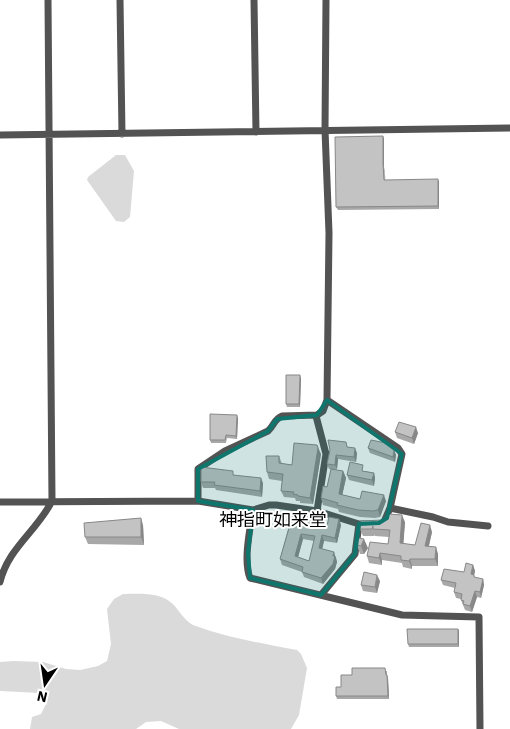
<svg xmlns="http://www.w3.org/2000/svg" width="510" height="729" font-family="'IBM Plex Sans','Noto Sans JP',sans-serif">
	<rect width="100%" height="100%" fill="#fff"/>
	<path fill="#dadada" d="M116,155H125L134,171L130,217L124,222L116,221L87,180L88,177Z
		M123,594C137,594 157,592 169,601C178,607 183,620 193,625C228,638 261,643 297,650L301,654L307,668L299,715L291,729H179L161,721L146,722L136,729H30L32,717L41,714L46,704L40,693L0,691V662L13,661L43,662L66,669L80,670L98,666L107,661L111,644L107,609L114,599Z"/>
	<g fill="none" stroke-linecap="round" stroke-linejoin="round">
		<path stroke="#535353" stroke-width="7" d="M120,0L122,134
			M254,0L256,132
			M0,135L510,128
			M327,400L398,448L402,454L390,508
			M316,416L326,454L317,511
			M198,501V469L225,451L268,431C274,426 274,419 282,416L317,415L323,411L327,400L329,233L325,130L326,0
			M0,502L198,501L253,510C250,529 243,561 250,578L402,615L479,617L480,729
			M253,510L269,505H276L317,511L359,524H369
			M384,522L390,508L433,517L448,522L488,526
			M0,582C8,548 37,531 52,501L48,0
			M321,595L355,554L359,524"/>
	</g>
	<path fill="#a8a8a8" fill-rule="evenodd" d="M383,136L384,139V167L385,180L439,182V209L338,210L336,207Z
		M301,378L300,407H287L286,404Z
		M238,418L237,439L227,438L226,443H211L210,440Z
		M395,432L418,433L414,444L397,438Z
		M348,447L357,453L356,462L338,459L337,469H332L343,471L346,478L342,495L360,499L386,501L380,517L375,518L360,517L339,512L338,509L323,505L321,498L327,487L331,469H329L327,464L330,450Z
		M368,448L394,450L396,455L395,462L370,453Z
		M321,454L313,504L300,503V501H296L295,498L284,497L281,491L282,481L269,479L267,472L279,456L282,464L292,465Z
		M365,471L374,473L375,478L374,486L349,480L347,475Z
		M234,475L263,483L262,497L216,490L215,488H203L201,482Z
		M312,518L314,523L327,526L339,519L341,525L337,543L324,541L322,549L336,557L337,562L335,569L323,584L304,577L302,572L282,565L280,559L289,526L285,525L283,520ZM303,539L314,541L309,561L298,557Z
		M405,522L403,544L415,545L432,532L429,546L438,554V566H412V569L403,567L402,563L382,560V565L369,563L367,556L388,544L389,537L375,536V535L374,536H363L360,529Z
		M143,525L144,545L88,544L85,537Z
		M357,545L368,548L364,554H360Z
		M473,565L475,571L474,575L475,578L483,579L484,585L481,598L477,597L472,612L465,610L461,600V599L456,598L454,592L455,588L443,585L441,580L464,572Z
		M380,581L377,593L363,591L361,585Z
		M458,629L459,631V647H409L408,644Z
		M387,671V675L388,678L389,699H337L336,696L341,687L352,675Z"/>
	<path fill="#888" d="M383,136L384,139V167L386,183L383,164Z
		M438,179L439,182V209L438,206Z
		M300,375L301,378L300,407L299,404Z
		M237,415L238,418L237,439L236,436Z
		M416,427L418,433L414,444L412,438Z
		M317,445L321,454L313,504L310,498Z
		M355,448L357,453L356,462L354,457Z
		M394,450L396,455L395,462L393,457Z
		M336,455L338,459L337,469L335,465Z
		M343,471L346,478L341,501L339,494Z
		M374,473L375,478L374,486L372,480Z
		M261,478L263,483L262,497L260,491Z
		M384,495L386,501L380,517L378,510Z
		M402,515L405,522L403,550L400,543Z
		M141,518L143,525L144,545L141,537Z
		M339,519L341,525L337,543L335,538Z
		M430,525L432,532L427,553L425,546Z
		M301,534L303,539L297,561L295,556Z
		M322,535L324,541L321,554L319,548Z
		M364,539L368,548L364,554L361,546Z
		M436,547L438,554V566L435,559Z
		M334,552L337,562L335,569L323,584L321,578Z
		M380,553L382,560V565L379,558Z
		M410,559L412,566V569L409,561Z
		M473,565L475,571L473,580L471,574Z
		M377,575L380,581L377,593L375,587Z
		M483,579L484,585L481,598L480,592Z
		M475,591L477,597L472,612L470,606Z
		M458,629L459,631V647L458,644Z
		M387,675L388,678L389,699L388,696Z"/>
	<path fill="#c3c3c3" stroke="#888" fill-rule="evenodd" d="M383,136V164L384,180L438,179V206L336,207L335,137Z
		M286,375H300L299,404H286Z
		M210,414L237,415L236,436L226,435L225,440H210Z
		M399,422L416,427L412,438L395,432Z
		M328,440L346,442L347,447L355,448L354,457L336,455L335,465L327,464L330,450Z
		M371,440L386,443L394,450L393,457L368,448Z
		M294,443L317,445L318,448L310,498L298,496V495L293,494L294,492L281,491L283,474L267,472L266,456H279V463L292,465Z
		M350,462L363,465L362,471L374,473L372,480L347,475Z
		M201,467L233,471V475L261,478L260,491L214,485L215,482H201Z
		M331,469L343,471L339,494L360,499L362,491L384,495L378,510L373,511L358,510L337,505L338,503L321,498L323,486L327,487Z
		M285,513L312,518V523L327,526L329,517L339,519L335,538L322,535L319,548L334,552L333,556H335L333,564L321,578L302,572L303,567L280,559L291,521L283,520ZM301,534L315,536L309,561L295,556Z
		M388,514L402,515L400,543L415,545L421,523L430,525L425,546L436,547L435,559H410L409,561L401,560V556L380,553L379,558L367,556L370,542L388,544L390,530L373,529V526L372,529H360L361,521L383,520Z
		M141,518V537H85L84,523Z
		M358,538L364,539L361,546L357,545Z
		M466,563L473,565L471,574L474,575V577L483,579L480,592L475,591L470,606L463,604L464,601L461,600L462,594L454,592L456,583L441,580L444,569L464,572Z
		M364,572L377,575L375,587L361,585Z
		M407,629H458V644H408Z
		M352,668H385L386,675H387L388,696H336V687H341V675H352Z"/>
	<path fill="#0f766e" fill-opacity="0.2" stroke="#0f766e" stroke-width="4" stroke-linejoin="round" d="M327,400L402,454L387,518L379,523L359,524L355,554L321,595L250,578L248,553L253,510L198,501V469L268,431L277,419L317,415Z"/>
	<g text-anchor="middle" stroke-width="4" stroke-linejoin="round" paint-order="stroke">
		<g font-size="18" fill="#000" stroke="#fff">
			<text x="273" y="526">神指町如来堂</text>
		</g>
	</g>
	<g transform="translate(45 684) rotate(193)" stroke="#ffffff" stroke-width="4" paint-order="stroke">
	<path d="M0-4L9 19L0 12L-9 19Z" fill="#000000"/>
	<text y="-8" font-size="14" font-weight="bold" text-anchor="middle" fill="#000000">N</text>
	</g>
</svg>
